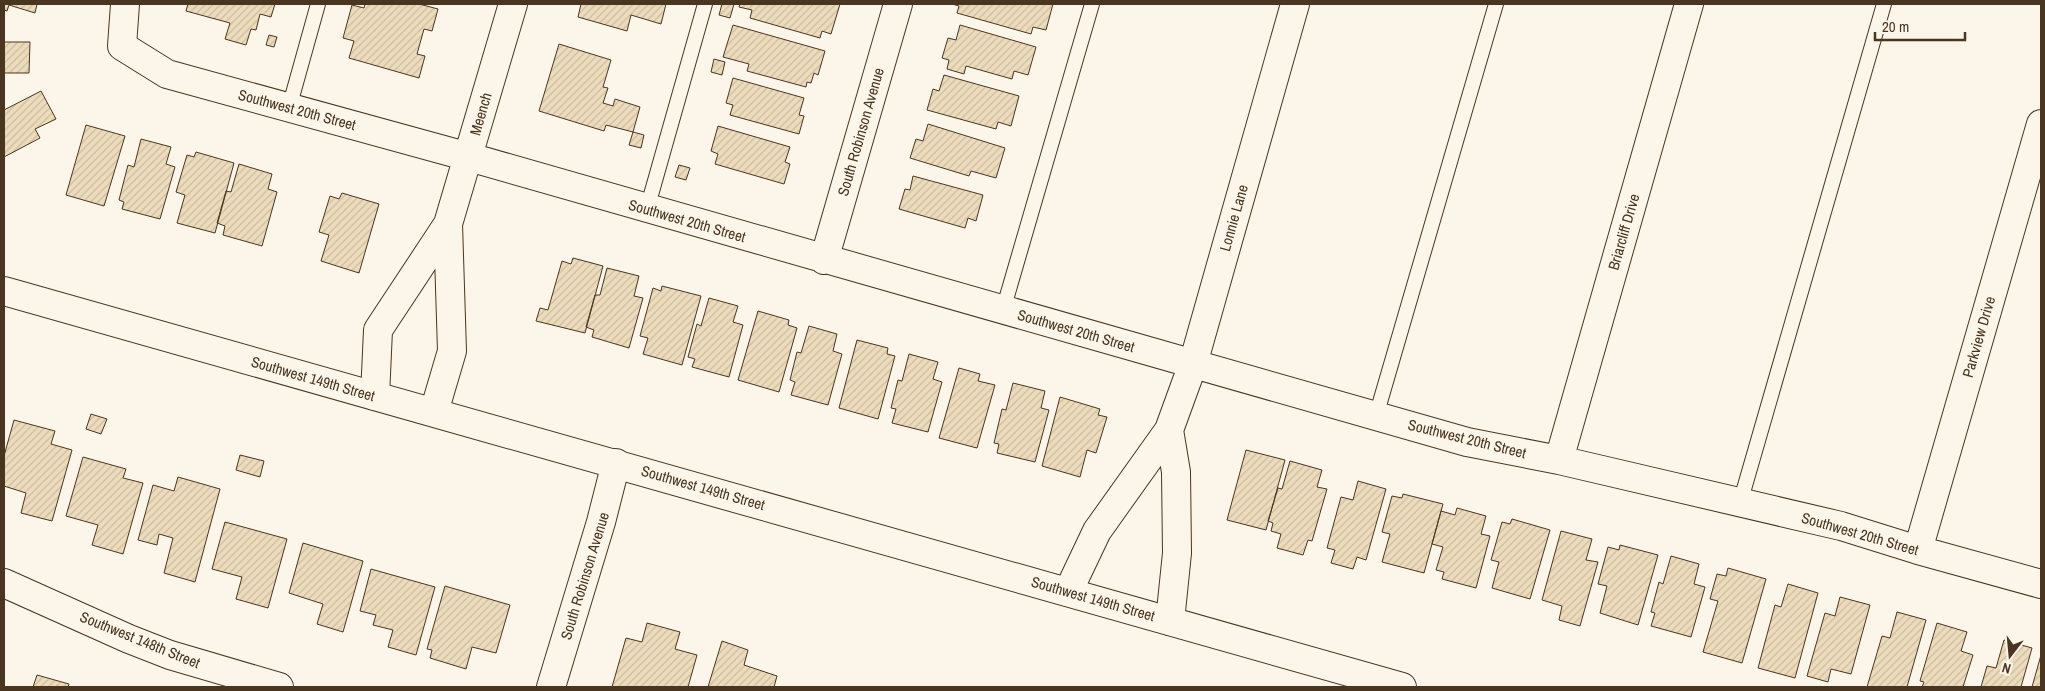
<svg xmlns="http://www.w3.org/2000/svg" width="2045" height="691" font-family="'Archivo Narrow',sans-serif">
	<defs>
		<pattern id="building-hatch" width="6" height="6" patternUnits="userSpaceOnUse" patternTransform="scale(1.25)"><rect width="6" height="6" fill="#ecdcbc"/><path d="M-1 1l2-2M0 6l6-6M5 7l2-2" fill="none" stroke="#ccbda1"/></pattern>
	</defs>
	<rect width="100%" height="100%" fill="#fbf6e9"/>
	<path fill="url(#building-hatch)" stroke="#4a3520" d="M4,4H37L35,13L9,5L7,11L4,10Z
		M188,4H275L271,17L260,14L256,30L251,29L246,45L225,39L230,23L186,11Z
		M365,4H419L438,9L432,31L424,29L417,54L425,56L419,78L349,58L354,41L343,38L352,5L364,8Z
		M581,4H666L661,24L631,15L627,31L578,17Z
		M722,4H734L730,18L719,15Z
		M740,4H840L831,34L822,31L820,38L750,18L752,10L739,7Z
		M952,4H1053L1046,30L1033,27L1031,34L957,13L959,6Z
		M733,25L825,51L818,75L814,73L811,83L807,82L806,87L747,71L749,64L723,57Z
		M960,25L1036,47L1028,75L1014,71L1012,79L966,66L964,74L947,69L949,60L942,58L948,38L956,40Z
		M269,35L277,37L274,47L266,45Z
		M4,42H30L29,73H4V82Z
		M559,44L611,60L603,87L608,88L603,103L613,106L615,99L640,107L633,132L606,125L604,131L539,111Z
		M714,59L725,62L722,75L711,72Z
		M944,75L1019,96L1011,126L998,122L996,129L927,110L933,89L939,91Z
		M733,78L804,98L799,115L804,116L799,134L730,115L733,105L726,103Z
		M41,91L56,119L35,129L40,138L4,157V110Z
		M928,124L1005,148L996,178L971,171L969,176L910,158L916,139L923,141Z
		M86,125L125,136L104,206L66,195Z
		M718,126L790,147L785,162L790,164L784,184L715,164L718,154L711,151Z
		M633,132L644,135L641,148L629,145Z
		M141,139L171,147L166,164L175,167L160,219L122,209L124,202L119,200L128,165L134,167Z
		M196,152L234,163L215,233L177,223L185,195L176,192L187,155L194,157Z
		M239,164L272,174L268,189L277,192L262,246L223,235L225,226L217,223L226,191L231,192Z
		M679,165L690,168L686,180L675,177Z
		M913,176L983,195L976,221L968,218L965,228L899,209L905,189L910,190Z
		M342,193L379,204L359,273L321,261L329,235L319,232L330,196L339,199Z
		M573,258L603,266L585,333L536,321L540,308L548,310L562,261L571,264Z
		M607,268L639,276L634,296L643,298L629,348L592,337L594,330L586,327L595,295H600Z
		M662,286L701,296L682,365L643,354L648,338L640,336L653,288L661,291Z
		M709,298L738,306L733,322L743,325L729,377L692,367L695,359L688,357L697,324L701,326Z
		M758,311L789,320L788,325L797,328L779,392L738,380Z
		M809,326L837,334L833,351L842,354L828,405L791,395L795,382L790,380L797,352L801,353Z
		M857,340L888,348L887,354L895,356L878,419L839,408Z
		M909,354L938,362L933,379L942,382L928,432L892,423L896,409L891,408L898,380L902,381Z
		M959,368L980,374L978,381L995,385L977,448L939,438Z
		M1013,383L1045,391L1041,408L1049,410L1035,462L997,453L999,444L994,443L1002,409L1006,410Z
		M1060,397L1100,409L1098,415L1107,417L1096,453L1087,450L1080,477L1042,466Z
		M91,414L107,419L101,434L86,429Z
		M14,420L55,431L51,444L72,450L52,521L21,513L26,493L4,486V456Z
		M1246,450L1285,460L1266,530L1227,520Z
		M240,455L264,461L260,477L236,470Z
		M83,457L126,469L123,478L143,483L123,554L92,545L98,525L66,516Z
		M1290,461L1322,470L1317,487L1327,489L1312,541L1308,540L1303,555L1277,548L1281,534L1271,531L1273,523L1268,521L1278,488L1282,489Z
		M178,477L220,489L195,582L164,573L173,538L159,534L157,545L138,540L153,485L174,491Z
		M1358,481L1386,489L1366,560L1357,557L1353,569L1331,563L1335,550L1327,548L1341,497L1353,500Z
		M1403,494L1443,504L1424,573L1382,562L1390,534L1382,532L1392,496L1402,498Z
		M1457,508L1486,516L1481,534L1490,536L1476,588L1442,579L1444,572L1436,570L1443,547L1432,544L1441,511L1455,515Z
		M1512,519L1550,530L1530,599L1492,588L1499,562L1491,560L1502,522L1510,524Z
		M225,522L287,539L268,608L236,599L242,577L212,569Z
		M1561,531L1592,539L1586,560L1598,562L1580,626L1559,620L1562,606L1542,600Z
		M303,543L363,561L343,632L317,624L323,604L289,593Z
		M1620,545L1658,555L1638,625L1600,613L1607,586L1598,584L1608,547L1619,550Z
		M1671,556L1699,564L1694,584L1705,587L1691,637L1651,626L1655,613L1651,612L1659,582L1663,584Z
		M1728,568L1766,579L1742,663L1703,652L1718,601L1710,599L1717,574L1726,576Z
		M371,569L435,587L416,655L388,647L393,630L373,625L376,615L360,611Z
		M1788,584L1818,593L1795,678L1758,668L1775,605L1781,607Z
		M445,586L510,605L496,653L472,647L466,669L430,658L432,650L427,649Z
		M1840,597L1870,605L1851,674L1831,669L1828,682L1807,676L1825,613L1835,616Z
		M1897,612L1926,620L1907,687H1867L1882,636L1890,638Z
		M647,623L680,632L675,649L697,655L688,687H612L626,638L642,642Z
		M1937,623L1967,632L1961,651L1973,655L1963,687H1922L1924,682L1920,681Z
		M2004,640L2032,648L2021,687H1981L1987,666L1996,668Z
		M722,641L748,650L744,665L777,676L774,687H708Z
		M2041,655V687H2032Z
		M37,675L69,684L68,687H33Z"/>
	<g fill="none" stroke-linecap="round" stroke-linejoin="round">
		<g stroke="#4a3520" stroke-width="16">
			<path id="service" d="M289,108L318,4
				M647,209L705,4
				M1003,310L1092,4
				M1376,416L1496,4
				M1740,503L1884,4"/>
		</g>
		<g stroke="#4a3520" stroke-width="30">
			<path id="minor" d="M125,4L122,46L167,74L469,157L1467,442L1559,460L1841,526L1918,550L2041,584
				M824,260L898,4
				M375,396L378,330L448,224
				M434,412L452,351L448,224L513,4
				M1169,430L1193,364L1295,4
				M1559,460L1689,4
				M1918,550L2041,124
				M4,583L129,639L170,655L279,687
				M1068,592L1097,531L1169,430L1176,472L1177,553L1170,621
				M551,687L601,522L616,463"/>
		</g>
		<g stroke="#4a3520" stroke-width="30">
			<path id="tertiary" d="M4,291L1402,687"/>
		</g>
		<use href="#service" stroke="#fbf6e9" stroke-width="14"/>
		<use href="#minor" stroke="#fbf6e9" stroke-width="28"/>
		<use href="#tertiary" stroke="#fbf6e9" stroke-width="28"/>
	</g>
	<g text-anchor="middle" stroke-width="4" stroke-linejoin="round" paint-order="stroke">
		<g font-size="15" fill="#4a3520" stroke="#fbf6e9">
			<text transform="translate(297 110) rotate(15)" y="5">Southwest 20th Street</text>
			<text transform="translate(481 114) rotate(-74)" y="5">Meench</text>
			<text transform="translate(861 132) rotate(-74)" y="5">South Robinson Avenue</text>
			<text transform="translate(1234 218) rotate(-74)" y="5">Lonnie Lane</text>
			<text transform="translate(687 221) rotate(16)" y="5">Southwest 20th Street</text>
			<text transform="translate(1624 232) rotate(-74)" y="5">Briarcliff Drive</text>
			<text transform="translate(1076 331) rotate(16)" y="5">Southwest 20th Street</text>
			<text transform="translate(1979 337) rotate(-74)" y="5">Parkview Drive</text>
			<text transform="translate(313 379) rotate(16)" y="5">Southwest 149th Street</text>
			<text transform="translate(1467 439) rotate(14)" y="5">Southwest 20th Street</text>
			<text transform="translate(703 488) rotate(16)" y="5">Southwest 149th Street</text>
			<text transform="translate(1860 534) rotate(16)" y="5">Southwest 20th Street</text>
			<text transform="translate(585 576) rotate(-73)" y="5">South Robinson Avenue</text>
			<text transform="translate(1093 599) rotate(16)" y="5">Southwest 149th Street</text>
			<text transform="translate(140 640) rotate(22)" y="5">Southwest 148th Street</text>
		</g>
	</g>
	<rect width="2045" height="691" fill="none" stroke="#4a3520" stroke-width="10"/>
	<g transform="translate(2010 656) rotate(196)" stroke="#fbf6e9" stroke-width="4" paint-order="stroke">
	<path d="M0-4L9 19L0 12L-9 19Z" fill="#4a3520"/>
	<text y="-8" font-size="14" font-weight="bold" text-anchor="middle" fill="#4a3520">N</text>
	</g>
	<path d="M1875 32v8h90v-8" fill="none" stroke="#4a3520" stroke-width="2.5"/>
	<text x="1882" y="32" font-size="15" fill="#4a3520" stroke="#fbf6e9" stroke-width="4" paint-order="stroke">20 m</text>
</svg>
